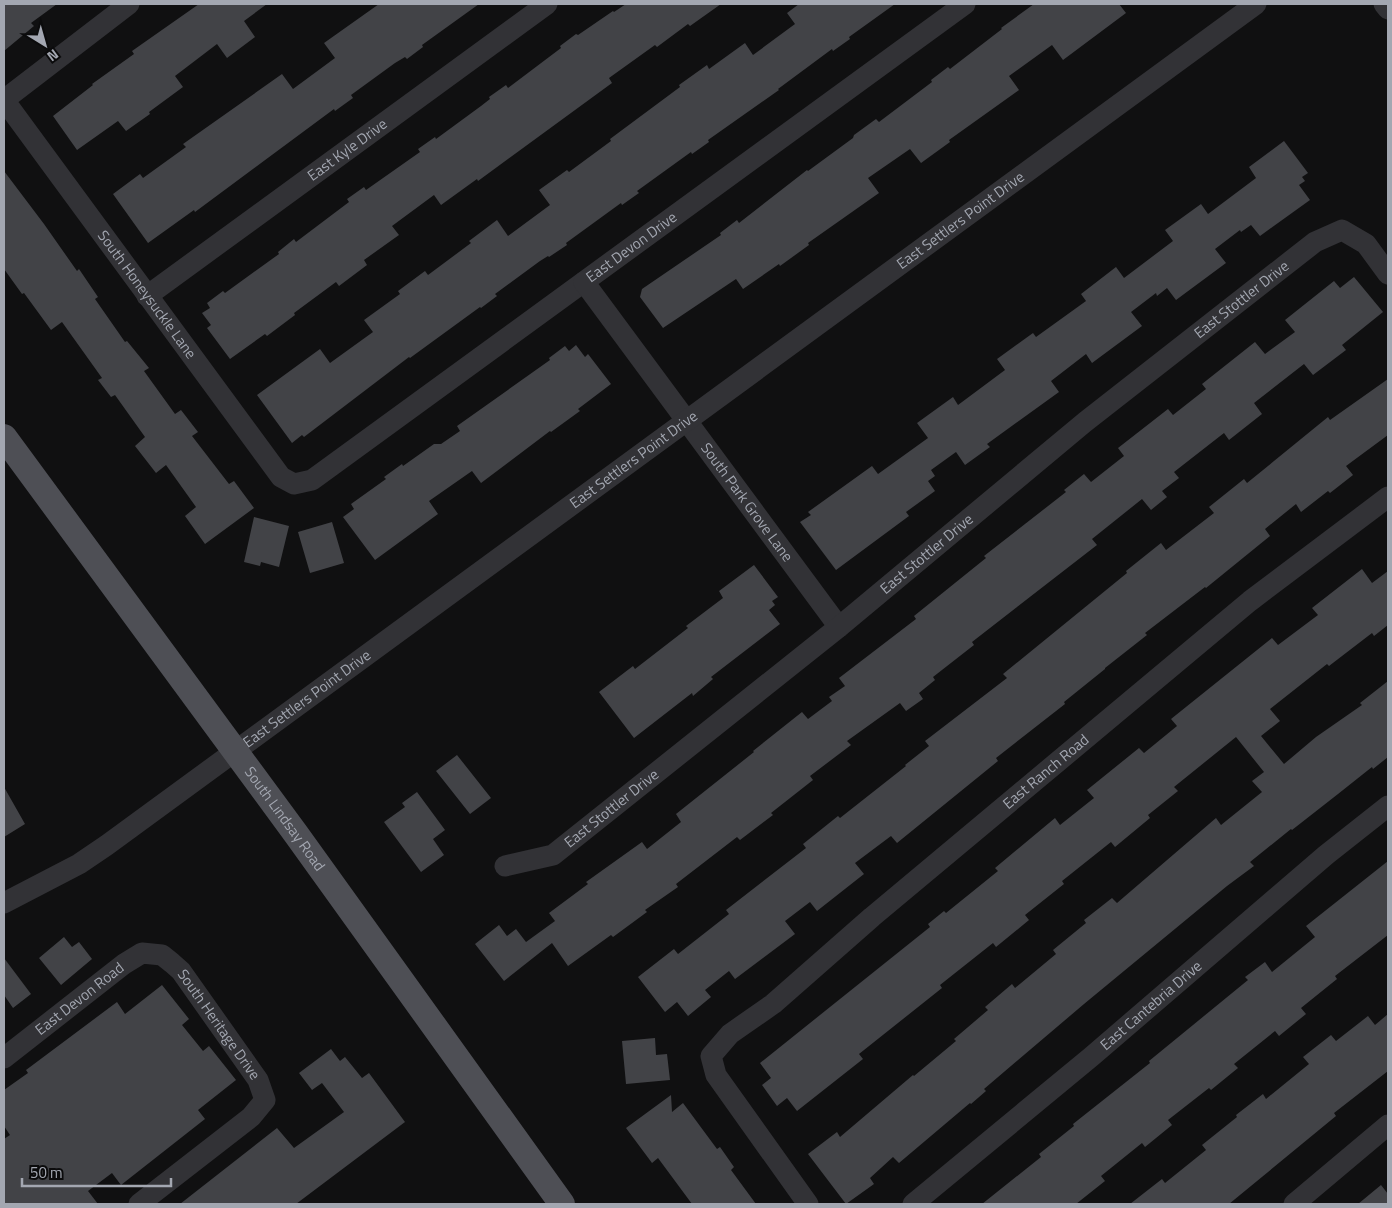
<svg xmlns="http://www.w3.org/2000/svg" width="1392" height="1208" font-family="'Titillium Web',sans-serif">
	<rect width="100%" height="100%" fill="#101011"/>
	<path fill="#424347" d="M4,4H57L31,23L34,26L4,51Z
		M199,4H267L244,21L255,37L227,58L217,44L175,76L183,87L149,112L150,114L126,131L118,121L77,150L53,116L93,85L92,84L134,54L132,51Z
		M379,4H479L422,45L423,47L407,59L405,57L395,63L351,95L353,98L335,111L334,109L195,212L194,210L148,243L113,194L140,174L143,178L186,147L183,144L282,74L293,89L335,58L324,43Z
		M626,4H721L690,26L688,24L657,47L655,45L609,78L612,83L478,181L477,179L441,205L434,195L392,226L399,235L364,260L367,265L339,286L336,282L294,313L295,315L267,336L265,334L230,359L207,328L211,325L202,313L210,308L207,303L223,291L225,293L279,254L278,252L294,239L296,242L349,202L347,199L364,187L366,190L420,152L418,149L435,137L436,139L481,106L490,99L489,97L506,85L508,88L561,48L560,46L576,34L578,35L613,11L614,12Z
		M799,4H895L849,37L850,39L833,51L832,49L778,89L779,90L708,140L709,142L692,154L691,152L637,191L639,193L622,205L621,203L566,243L567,245L549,257L548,256L540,261L495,294L497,296L481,308L480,307L410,358L409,357L304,437L302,435L292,443L257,395L320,349L330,363L373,332L364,320L400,294L398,291L425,271L428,275L471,243L469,241L497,220L508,236L550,205L539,190L567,170L569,172L611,141L610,139L680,87L679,85L707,65L709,69L745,43L753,55L795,24L787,13Z
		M1034,4H1119L1126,13L1063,60L1052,45L1009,76L1019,90L949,140L950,142L921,163L910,149L868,178L879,193L808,243L809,245L780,266L779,264L743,289L736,279L663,328L640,297L642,289L721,235L720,233L737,220L739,223L807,170L808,171L853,138L854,135L876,119L879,122L932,82L931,80L948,67L950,69L1002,29L1001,28Z
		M1284,141L1308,173L1302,177L1305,181L1299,185L1310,200L1260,236L1251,225L1241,232L1240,230L1215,249L1226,263L1176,300L1167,288L1157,296L1156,293L1131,312L1142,326L1092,363L1086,354L1051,381L1059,392L987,444L990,447L965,465L956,452L931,470L935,476L928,481L935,491L906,512L909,516L836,570L800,522L811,515L808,512L872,466L878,474L928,438L917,423L953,397L958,405L1005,370L997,359L1033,333L1036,337L1086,301L1081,294L1116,267L1124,278L1173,241L1165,230L1201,204L1208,214L1256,178L1249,167Z
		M4,171L44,224L77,271L79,269L98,297L95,299L125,342L127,341L149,368L144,371L175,414L181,410L198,432L192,436L229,484L234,481L254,508L205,544L185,516L196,507L166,465L156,473L135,446L145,437L115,395L111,397L98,380L102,378L62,322L51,330L24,293L22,294L4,269Z
		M1354,277L1383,312L1342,345L1346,350L1313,375L1304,364L1254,403L1262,414L1229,440L1224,433L1174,472L1179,478L1162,491L1167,497L1151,510L1142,499L1092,539L1097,545L972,642L974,645L933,677L935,680L919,693L923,699L906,711L900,703L847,741L851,745L810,776L813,780L771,813L773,815L740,840L737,837L676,884L678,887L645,910L647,912L613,937L611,935L568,966L552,943L504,981L475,944L499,925L507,936L516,929L526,942L555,921L549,913L588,884L586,882L642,842L647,849L681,822L676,814L754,752L753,751L802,712L808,719L832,701L829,697L845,686L839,678L916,619L914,616L986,558L984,556L1066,492L1064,490L1084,474L1091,482L1124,456L1118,448L1168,409L1173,415L1206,389L1202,384L1255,342L1265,354L1295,332L1285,320L1334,281L1340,288Z
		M576,345L585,357L588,354L611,384L578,409L580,411L551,432L550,431L481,483L472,471L429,501L438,514L375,560L343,517L354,509L351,504L386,479L384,477L402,464L403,466L434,444H441L460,431L457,426L550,360L549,358L565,346L569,351Z
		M1388,379V435L1346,466L1353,475L1330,493L1328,491L1301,512L1296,504L1265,529L1270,536L1206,588L1205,587L1145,633L1147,635L1105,668V669L1064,702L1065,704L996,758L998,761L897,843L891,836L855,863L864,874L817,911L810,902L785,921L795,934L735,979L729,971L705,990L711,997L688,1016L677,1002L665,1012L638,977L674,949L678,954L729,914L726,910L806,848L803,844L838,816L840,818L906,766L905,765L929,746L925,741L1007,678L1003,674L1127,573L1126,571L1161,543L1166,550L1214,513L1209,507L1244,479L1247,483L1328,417L1330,420Z
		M254,517L289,526L279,567L261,562L260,566L244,562Z
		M332,522L344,563L310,573L298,532Z
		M754,565L778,597L772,601L775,605L769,610L780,624L711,677L713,679L693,696L692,693L634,738L599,692L633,666L635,669L688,628L686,626L723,598L719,591Z
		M1362,569L1372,583L1388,571V625L1374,636L1372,633L1329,666L1327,664L1270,709L1280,721L1261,736L1284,764L1316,737L1362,705L1360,703L1388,681V757L1373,769L1372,767L1338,794L1292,830L1291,829L1250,862L1254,866L1227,886L1084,1004L984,1089L986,1091L971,1104L970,1103L899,1163L893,1157L870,1178L874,1184L846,1204L808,1154L837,1132L840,1137L913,1075L914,1076L956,1041L954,1039L988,1010L985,1007L1012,984L1015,988L1056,954L1053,950L1086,923L1084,920L1112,898L1117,903L1216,818L1221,825L1262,792L1252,781L1264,772L1236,737L1174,787L1178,791L1148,815L1150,818L1115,847L1111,842L1062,881L1064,884L1025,915L1029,920L996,947L993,943L940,985L942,988L859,1054L863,1059L797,1111L787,1098L777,1106L762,1085L771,1078L760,1063L930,927L928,924L944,911L946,913L998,871L995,868L1055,818L1060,825L1094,798L1087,790L1139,748L1144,753L1177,726L1171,719L1272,638L1278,645L1318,615L1312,608Z
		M457,755L491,798L470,814L436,771Z
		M4,787L25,824L4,837Z
		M417,792L445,830L433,839L444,855L421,872L384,822L405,807L402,803Z
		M1388,861V935L1335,976L1337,979L1301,1008L1306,1014L1279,1036L1275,1031L1234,1064L1238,1068L1211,1090L1209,1088L1168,1120L1172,1125L1145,1147L1142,1143L1101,1176L1105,1181L1076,1204H982L1041,1157L1039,1154L1074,1126L1073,1124L1150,1063L1149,1061L1248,980L1245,977L1265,962L1272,972L1315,937L1306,926Z
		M64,937L72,947L79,942L92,959L61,985L39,958Z
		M4,958L31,994L13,1008L4,995Z
		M162,985L189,1019L182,1025L203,1051L209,1046L236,1080L198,1110L205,1119L121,1185L112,1173L88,1191L98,1204H4V1139L10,1135L4,1126V1090L28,1073L26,1070L117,1002L125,1014Z
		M1388,1014V1071L1334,1113L1336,1116L1229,1204H1130L1162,1179L1165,1183L1206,1150L1202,1145L1237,1117L1236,1115L1263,1094L1266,1099L1309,1064L1303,1057L1331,1035L1336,1041L1368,1016L1375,1025Z
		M655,1038L656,1055L667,1054L670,1080L626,1084L622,1041Z
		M331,1049L340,1061L345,1057L362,1078L369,1073L405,1122L296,1204H180L277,1128L294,1148L344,1112L322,1083L312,1090L299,1073Z
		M671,1095L672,1112L683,1103L717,1149L720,1147L734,1167L731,1170L756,1204H692L658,1158L652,1163L626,1128Z
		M1381,1185L1388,1194V1204H1358Z"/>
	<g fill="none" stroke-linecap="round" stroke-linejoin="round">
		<g stroke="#323236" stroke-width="21">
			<path id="s1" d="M129,4L4,100L281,477L294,484L312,480L965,4"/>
			<path d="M1384,4L1388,9"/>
			<path id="s2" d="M584,282L839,627"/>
			<path id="s3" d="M147,296L547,4"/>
			<path id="s4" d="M505,866L553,855L839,627L1085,422L1315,242L1342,230L1366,244L1388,274"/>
			<path id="s5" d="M4,903L79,864L107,845L1256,4"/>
			<path id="s6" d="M4,1058L124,964L142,953L162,955L172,963L181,971L258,1080L265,1100L251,1117L139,1204"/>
			<path id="s7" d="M808,1204L716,1075L711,1056L730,1034L773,1004L872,917L1250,601L1388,497"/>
			<path id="s8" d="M913,1204L1091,1057L1326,855L1388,806"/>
			<path d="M1294,1204L1388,1125"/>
		</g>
		<path stroke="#4e4f55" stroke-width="26" id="s9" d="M4,437L296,834L562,1204"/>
	</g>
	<g text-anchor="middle" stroke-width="4.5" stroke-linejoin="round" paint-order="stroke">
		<g font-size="15" fill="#a3a7b1" stroke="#0b0b0c">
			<text dy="5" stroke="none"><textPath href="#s3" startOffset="248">East Kyle Drive</textPath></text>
			<text dy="5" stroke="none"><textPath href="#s5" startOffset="1176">East Settlers Point Drive</textPath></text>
			<text dy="5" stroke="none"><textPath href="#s1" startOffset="1054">East Devon Drive</textPath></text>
			<text dy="5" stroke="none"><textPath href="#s1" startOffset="399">South Honeysuckle Lane</textPath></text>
			<text dy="5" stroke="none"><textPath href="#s4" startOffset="934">East Stottler Drive</textPath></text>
			<text dy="5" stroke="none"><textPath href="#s5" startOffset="771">East Settlers Point Drive</textPath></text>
			<text dy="5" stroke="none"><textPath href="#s2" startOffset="274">South Park Grove Lane</textPath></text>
			<text dy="5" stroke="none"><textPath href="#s4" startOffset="529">East Stottler Drive</textPath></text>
			<text dy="5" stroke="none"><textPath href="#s5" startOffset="366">East Settlers Point Drive</textPath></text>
			<text dy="5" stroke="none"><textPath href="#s7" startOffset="618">East Ranch Road</textPath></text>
			<text dy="5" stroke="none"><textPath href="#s4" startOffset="124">East Stottler Drive</textPath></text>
			<text dy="5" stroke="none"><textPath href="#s9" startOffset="474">South Lindsay Road</textPath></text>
			<text dy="5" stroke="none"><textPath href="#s6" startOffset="96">East Devon Road</textPath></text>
			<text dy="5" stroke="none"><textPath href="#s8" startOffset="310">East Cantebria Drive</textPath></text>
			<text dy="5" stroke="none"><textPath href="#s6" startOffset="284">South Heritage Drive</textPath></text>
		</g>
	</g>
	<rect width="1392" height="1208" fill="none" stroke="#a3a7b1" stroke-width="10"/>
	<g transform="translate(45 45) rotate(143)" stroke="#0b0b0c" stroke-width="4" paint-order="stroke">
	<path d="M0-4L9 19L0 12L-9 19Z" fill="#a3a7b1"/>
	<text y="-8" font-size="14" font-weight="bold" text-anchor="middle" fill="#a3a7b1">N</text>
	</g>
	<path d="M22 1178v8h149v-8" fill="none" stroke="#a3a7b1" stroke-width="2.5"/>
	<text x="30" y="1178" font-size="15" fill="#a3a7b1" stroke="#0b0b0c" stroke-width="4" paint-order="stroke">50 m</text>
</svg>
